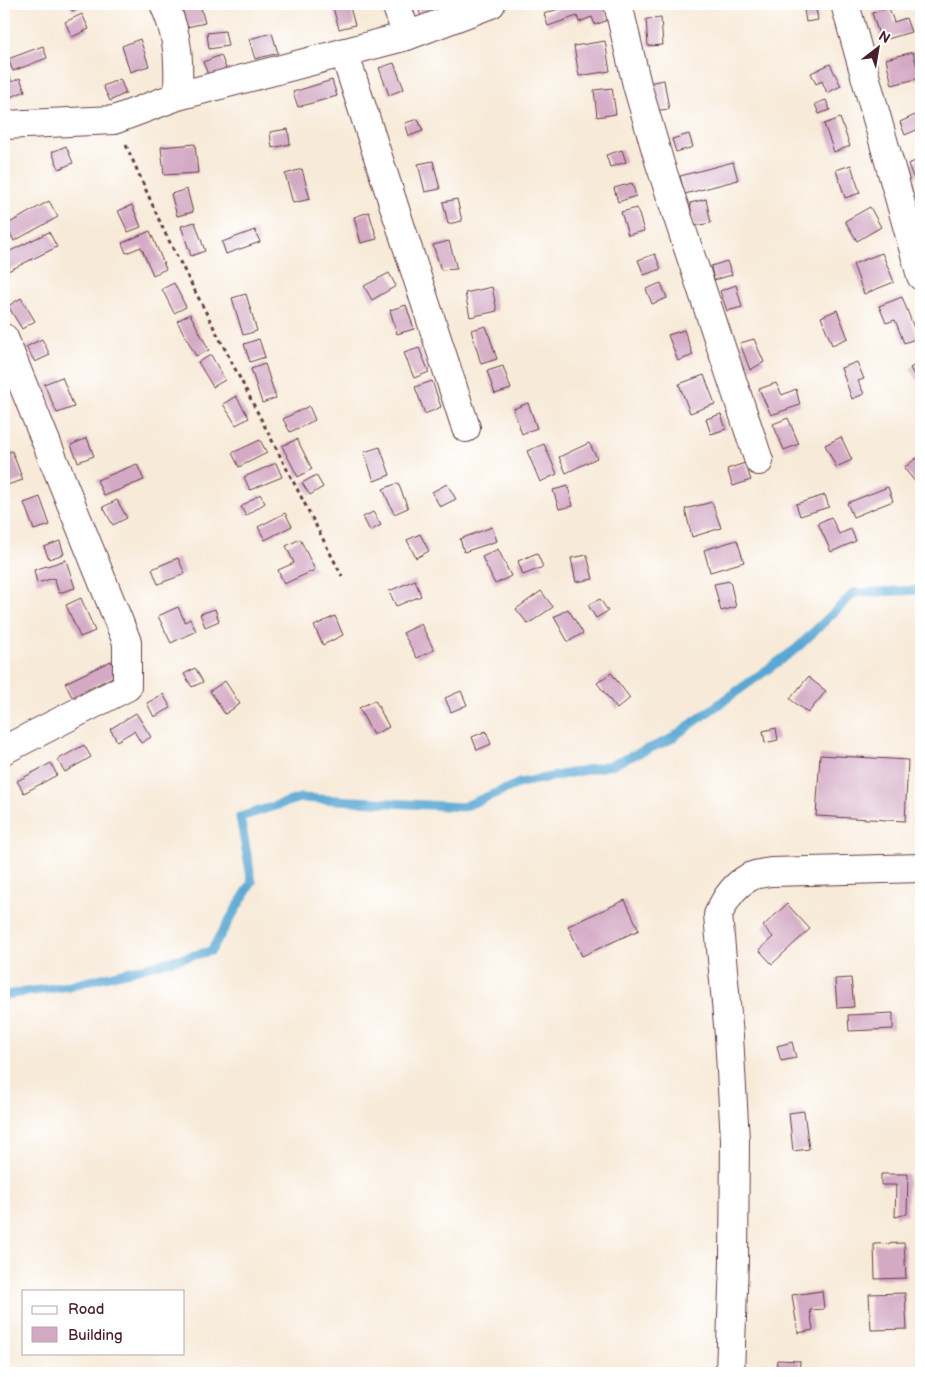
<svg xmlns="http://www.w3.org/2000/svg" width="925" height="1377" font-family="'Balsamiq Sans',sans-serif">
	<rect width="100%" height="100%" fill="#fff"/>
	<filter id="ink" filterUnits="userSpaceOnUse"><feTurbulence type="fractalNoise" baseFrequency=".02" numOctaves="2"/><feDisplacementMap in="SourceGraphic" scale="10" xChannelSelector="R" yChannelSelector="G"/><feConvolveMatrix kernelMatrix="1 2 1 2 8 2 1 2 1" color-interpolation-filters="sRGB"/></filter>
	<filter id="wash" filterUnits="userSpaceOnUse"><feTurbulence type="fractalNoise" baseFrequency=".0096" numOctaves="4" result="noise"/><feDisplacementMap in="SourceGraphic" scale="20" xChannelSelector="R" yChannelSelector="G"/><feGaussianBlur stdDeviation="1.12" result="paint"/><feColorMatrix in="noise" values="0 0 0 0 0 0 0 0 0 0 0 0 0 0 0 0 0 1.4 0 .05"/><feComposite in="paint" operator="in"/></filter>
	<g filter="url(#wash)">
		<rect width="100%" height="100%" fill="#f7ead8"/>
		<g fill="none" stroke-linecap="round" stroke-linejoin="round">
			<path stroke="#5aa7d3" stroke-width="9" d="M4,995L69,986L211,951L252,882L240,817L300,798L463,807L520,783L611,765L669,740L796,649L854,593L921,590"/>
		</g>
		<g id="blocks">
			<path fill="#d3a9c4" d="M69,4H91L72,11Z
				M181,4H200L205,23L187,27Z
				M332,4H349L355,25L339,29Z
				M417,4H435L438,15L422,20Z
				M572,4H603L608,20L595,25L592,17L579,22L577,16L548,26L544,14Z
				M816,8L818,20L806,22L804,10Z
				M889,8L894,22L906,18L911,32L881,41L872,13Z
				M82,14L89,29L72,37L65,22Z
				M661,18L663,45L648,46L646,19Z
				M225,31L228,46L209,49L207,33Z
				M272,33L278,53L255,59L249,39Z
				M140,39L149,66L130,72L122,46Z
				M605,41L610,71L579,76L574,46Z
				M43,46L47,58L13,71L8,59Z
				M913,52L920,78L892,85L886,59Z
				M221,55L227,71L209,77L203,62Z
				M394,63L404,89L389,95L379,68Z
				M830,64L841,86L827,93L822,81L816,84L811,73Z
				M4,65L12,82L20,78L25,91L4,100Z
				M120,79L126,93L110,101L103,86Z
				M332,80L337,96L298,107L293,92Z
				M664,80L669,109L652,111L648,83Z
				M612,88L616,114L597,117L594,90Z
				M826,100L830,110L819,114L815,104Z
				M915,115L921,128L905,135L900,122Z
				M840,118L850,146L834,152L824,124Z
				M418,119L423,131L409,136L405,123Z
				M288,129L290,144L272,148L270,132Z
				M689,134L693,147L676,152L672,139Z
				M195,144L198,173L164,175L161,147Z
				M66,146L73,163L59,169L52,152Z
				M622,150L626,162L610,167L606,155Z
				M921,159V174L913,177L908,164Z
				M433,161L440,189L425,192L418,164Z
				M733,162L738,180L685,194L680,176Z
				M851,165L860,193L845,198L836,170Z
				M302,169L310,199L293,203L285,174Z
				M632,183L636,196L618,202L614,188Z
				M187,189L193,212L177,216L171,194Z
				M457,199L462,221L448,224L443,202Z
				M706,199L711,223L694,226L690,203Z
				M49,201L58,217L14,241L6,225Z
				M132,205L141,227L128,232L118,211Z
				M870,207L881,227L857,241L845,221Z
				M637,208L644,231L628,235L621,212Z
				M369,212L377,239L361,243L354,217Z
				M195,222L205,251L191,256L181,226Z
				M255,230L260,242L226,254L222,242Z
				M150,231L166,269L153,275L141,247L126,253L122,243Z
				M49,232L57,247L4,273V254Z
				M449,241L457,269L441,270L433,245Z
				M882,253L894,282L864,294L853,264Z
				M655,254L661,269L644,275L638,260Z
				M727,261L732,275L714,280L711,266Z
				M389,273L396,286L372,300L364,286Z
				M174,283L186,307L174,313L162,289Z
				M661,283L667,298L652,304L646,289Z
				M736,285L742,307L727,311L720,291Z
				M492,287L497,311L470,317L465,293Z
				M246,294L257,331L243,335L232,298Z
				M902,297L918,338L904,343L895,320L886,323L879,306Z
				M21,298L35,321L22,329L8,306Z
				M406,305L414,329L397,334L390,310Z
				M837,310L848,338L832,345L821,317Z
				M190,314L209,350L196,356L177,321Z
				M486,326L497,359L481,364L471,330Z
				M684,330L693,355L678,361L668,335Z
				M42,339L50,355L35,362L26,347Z
				M259,339L265,357L250,362L244,344Z
				M754,339L764,362L750,370L740,343Z
				M419,348L429,372L414,378L404,353Z
				M211,355L225,380L213,387L198,362Z
				M857,362L864,379L858,381L864,394L852,399L841,368Z
				M921,362V380L918,382L910,368Z
				M265,364L276,398L262,403L251,369Z
				M503,366L511,389L495,394L487,371Z
				M704,375L715,404L690,413L679,384Z
				M62,377L74,407L57,413L44,384Z
				M432,381L441,407L425,414L415,387Z
				M776,383L782,395L796,389L800,405L771,415L759,389Z
				M236,396L249,418L236,425L223,404Z
				M528,403L537,428L522,434L513,409Z
				M309,406L315,420L290,432L283,419Z
				M721,414L726,429L711,434L706,419Z
				M788,418L799,444L784,450L773,424Z
				M841,437L852,460L836,467L825,445Z
				M87,438L94,456L78,462L71,445Z
				M297,439L312,469L298,477L282,446Z
				M260,440L267,453L239,467L232,453Z
				M589,443L597,458L566,473L559,457Z
				M544,444L557,474L540,482L527,451Z
				M380,447L390,475L374,481L364,452Z
				M12,451L23,480L7,485L4,477V454Z
				M916,458L921,465V489L904,468Z
				M276,463L282,477L250,490L244,477Z
				M745,463L751,480L733,486L727,469Z
				M137,464L144,480L104,496L97,480Z
				M316,475L323,487L310,495L302,483Z
				M398,483L408,508L394,514L383,489Z
				M447,484L456,499L440,507L432,492Z
				M568,486L573,506L559,509L553,490Z
				M888,487L893,501L853,517L847,503Z
				M260,494L265,503L246,516L241,507Z
				M825,495L829,507L800,516L796,504Z
				M40,497L50,525L34,530L24,503Z
				M117,500L127,518L113,525L103,507Z
				M712,502L721,528L692,537L685,509Z
				M373,512L381,525L370,531L363,517Z
				M285,513L292,526L265,540L258,527Z
				M831,517L839,534L851,529L856,541L831,552L818,523Z
				M492,527L497,541L464,552L460,539Z
				M420,534L429,551L416,558L407,540Z
				M300,539L315,570L284,584L278,570L294,563L286,546Z
				M737,540L744,562L710,572L704,550Z
				M60,541L64,554L49,559L44,547Z
				M498,549L511,576L495,584L482,557Z
				M537,553L543,567L523,575L518,561Z
				M587,555L593,579L576,582L571,558Z
				M178,558L185,574L158,584L152,569Z
				M66,560L75,588L59,593L54,578L37,583L34,570Z
				M415,580L421,596L396,606L389,591Z
				M730,581L736,607L721,611L714,584Z
				M541,591L553,607L528,624L516,609Z
				M81,598L95,631L80,637L66,605Z
				M600,599L608,611L596,618L588,605Z
				M178,607L185,622L190,619L196,631L171,643L158,616Z
				M215,609L219,621L205,627L200,614Z
				M568,609L583,633L568,642L554,617Z
				M335,616L343,635L323,645L314,626Z
				M421,624L434,650L417,658L403,633Z
				M111,661L117,675L72,697L65,683Z
				M195,668L203,682L192,687L184,674Z
				M611,673L630,698L617,709L597,683Z
				M808,677L826,691L808,713L790,699Z
				M225,681L240,704L225,714L210,691Z
				M461,691L467,705L451,712L445,698Z
				M163,694L171,708L154,717L147,703Z
				M375,700L389,727L373,735L359,708Z
				M136,713L151,737L141,743L134,731L117,741L110,729Z
				M776,728L778,740L765,743L763,731Z
				M486,731L491,744L477,750L472,737Z
				M84,745L91,757L65,772L57,760Z
				M820,755L908,760L905,821L816,816Z
				M51,763L57,775L24,793L17,781Z
				M625,900L639,930L582,956L568,926Z
				M787,904L810,929L772,964L759,950L773,937L763,926Z
				M851,978L854,1007L837,1008L835,979Z
				M893,1013V1029L849,1031L848,1015Z
				M792,1042L796,1058L781,1061L777,1046Z
				M804,1111L809,1149L793,1151L789,1113Z
				M881,1174H908L907,1214L895,1217L896,1185H881Z
				M904,1243L906,1278L875,1279L874,1244Z
				M822,1291L824,1309L810,1310L813,1330L798,1333L792,1295Z
				M905,1293L907,1329L871,1330L869,1294Z
				M777,1360L800,1361L799,1373H776Z"/>
		</g>
	</g>
	<g filter="url(#ink)">
		<use href="#blocks" fill-opacity="0" stroke="#643d45" stroke-width="1"/>
		<g fill="none" stroke-linecap="round" stroke-linejoin="round">
			<g stroke="#643d45" stroke-width="30">
				<path id="minor" d="M164,4C179,37 179,61 178,96
					M396,4L407,36
					M618,4L637,85L660,164L759,461
					M845,4L921,276
					M344,52L466,428
					M4,125L114,120L178,96L407,36L491,4
					M4,338L127,642V687L4,750
					M730,1373L734,1261L735,1140L729,1036L718,915C724,901 733,886 748,878C754,874 764,873 772,872L921,868"/>
			</g>
			<path stroke="#643d45" stroke-width="3" stroke-dasharray="4 4" stroke-linecap="butt" d="M126,145L164,231L342,576"/>
			<use href="#minor" stroke="#fff" stroke-width="28"/>
		</g>
	</g>
	<rect width="925" height="1377" fill="none" stroke="#fff" stroke-width="20"/>
	<rect x="22" y="1290" width="162" height="65" fill="#ffffff" stroke="#b7a5aa"/>
	<rect x="32" y="1306" width="25" height="8" fill="#ffffff" stroke="#b7a5aa"/>
	<text x="68" y="1314" font-size="15" fill="#4a1f2b">Road</text>
	<rect x="32" y="1327" width="25" height="15" fill="#d3a9c4" stroke="#b7a5aa"/>
	<text x="68" y="1340" font-size="15" fill="#4a1f2b">Building</text>
	<g transform="translate(878 48) rotate(31)" stroke="#ffffff" stroke-width="4" paint-order="stroke">
	<path d="M0-4L9 19L0 12L-9 19Z" fill="#4a1f2b"/>
	<text y="-8" font-size="14" font-weight="bold" text-anchor="middle" fill="#4a1f2b">N</text>
	</g>
</svg>
